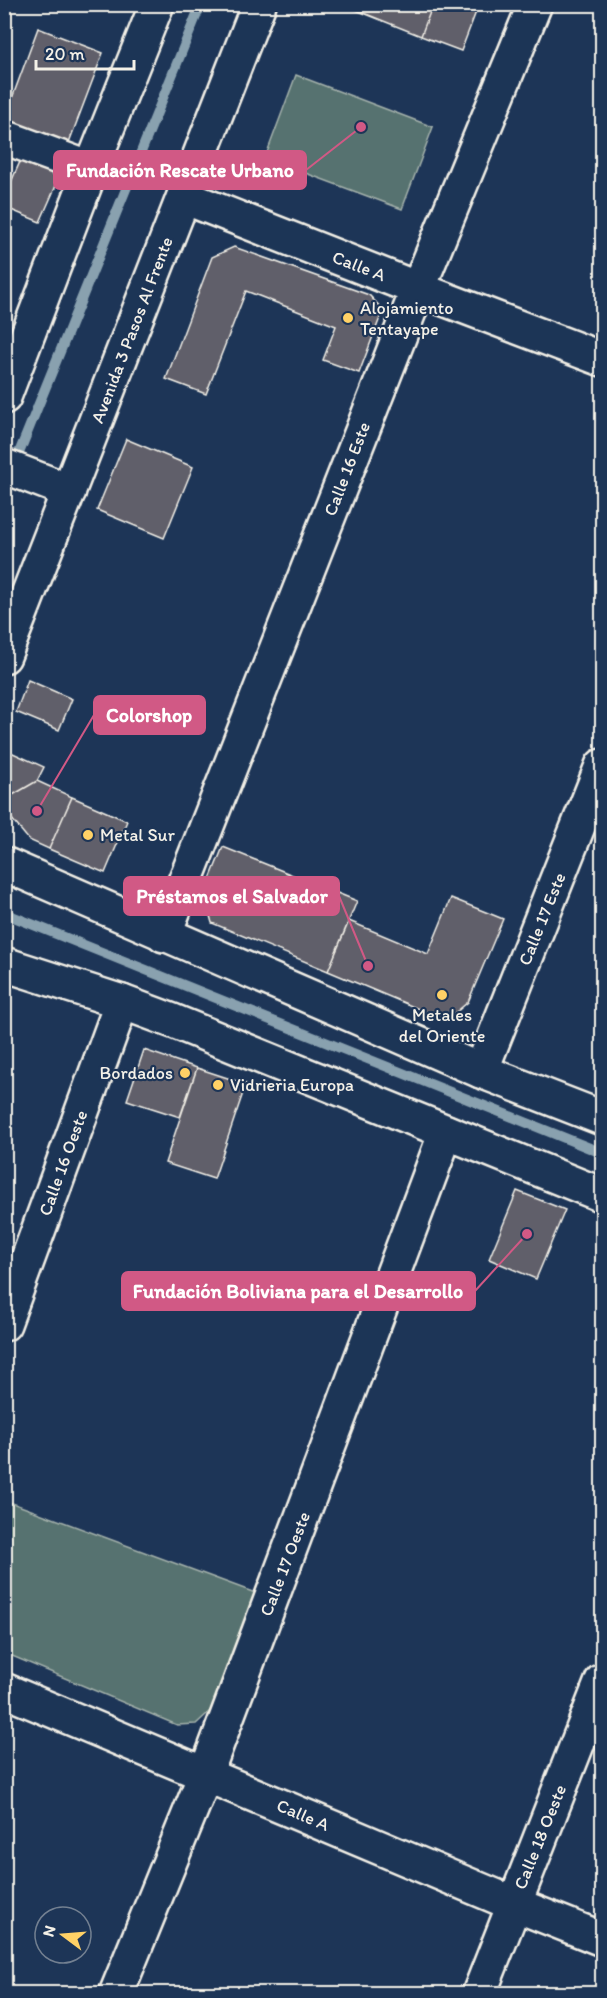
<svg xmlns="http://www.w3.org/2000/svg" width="607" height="1998" font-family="Itim,sans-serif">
	<rect width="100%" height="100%" fill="#1d3557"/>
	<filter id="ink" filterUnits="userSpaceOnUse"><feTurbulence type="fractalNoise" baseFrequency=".0167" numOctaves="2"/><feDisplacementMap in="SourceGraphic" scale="12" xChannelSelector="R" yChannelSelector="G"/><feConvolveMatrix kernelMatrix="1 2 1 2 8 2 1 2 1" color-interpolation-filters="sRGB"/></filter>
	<g filter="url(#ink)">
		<path fill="#56726f" stroke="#a5b2ac" stroke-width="1.5" d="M296,75L433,127L402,209L265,158Z
			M4,1500L258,1594L210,1711L196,1724L177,1725L5,1653Z"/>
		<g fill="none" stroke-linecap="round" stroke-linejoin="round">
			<path stroke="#89a1af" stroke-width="10" d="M4,490L201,4
				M4,913L602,1153"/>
		</g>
		<path fill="#605e6a" stroke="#f4f1e8" stroke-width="1.5" d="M341,4H433L421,36Z
			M433,4H479L461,51L421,36Z
			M38,28L103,53L68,145L4,120Z
			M23,155L62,172L40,222L4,207V198Z
			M234,247L369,295L383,310L359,373L323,360L336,326L246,291L206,394L166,379L212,257Z
			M126,439L193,467L164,538L97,510Z
			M28,680L72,699L59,730L16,712Z
			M4,749L44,767L37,781L4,800Z
			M37,781L72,797L49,849L29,840L11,818L4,804V800Z
			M72,797L127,821L105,873L49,849Z
			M223,847L357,901L328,971L212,923L204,894Z
			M451,898L503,919L468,1002L455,1013L433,1015L328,971L349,921L428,954Z
			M144,1050L197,1068L180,1117L127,1100Z
			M197,1068L246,1084L214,1179L165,1163Z
			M517,1191L565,1210L536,1279L489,1259Z"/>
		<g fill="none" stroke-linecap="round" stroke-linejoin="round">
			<g stroke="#f4f1e8" stroke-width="38">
				<path id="minor" d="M4,137L91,169
					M184,197L418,289L602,359
					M164,935L418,289L535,4
					M481,1071L602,766
					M4,1324L122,1002
					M4,1690L514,1904L602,1939
					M116,1994L206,1773L446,1132
					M479,1994L602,1681"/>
			</g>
			<g stroke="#f4f1e8" stroke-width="38">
				<path id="tertiary" d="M4,397L91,169L157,4
					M4,466L69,491
					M4,656L259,4"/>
			</g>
			<g stroke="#f4f1e8" stroke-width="38">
				<path id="secondary" d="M4,864L481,1071L602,1118
					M4,964L122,1002L173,1021L602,1195"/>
			</g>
			<use href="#minor" stroke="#1d3557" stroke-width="33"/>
			<use href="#tertiary" stroke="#1d3557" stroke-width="33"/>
			<use href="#secondary" stroke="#1d3557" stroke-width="33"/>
		</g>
	</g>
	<g fill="#ffd166" stroke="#1d3557" stroke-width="2">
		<circle cx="348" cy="318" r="6"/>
		<circle cx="88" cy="835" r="6"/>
		<circle cx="442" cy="995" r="6"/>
		<circle cx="185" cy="1073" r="6"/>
		<circle cx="218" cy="1085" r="6"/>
	</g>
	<g text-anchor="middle" stroke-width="4.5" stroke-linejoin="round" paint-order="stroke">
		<g font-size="18" fill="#f4f1e8" stroke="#1d3557">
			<text transform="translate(359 266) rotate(21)" y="6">Calle A</text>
			<text transform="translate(132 330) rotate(-69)" y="6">Avenida 3 Pasos Al Frente</text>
			<text transform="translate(347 469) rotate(-69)" y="6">Calle 16 Este</text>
			<text transform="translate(542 919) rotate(-68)" y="6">Calle 17 Este</text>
			<text transform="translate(63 1163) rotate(-70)" y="6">Calle 16 Oeste</text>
			<text transform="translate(285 1564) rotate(-69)" y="6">Calle 17 Oeste</text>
			<text transform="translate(303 1815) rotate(23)" y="6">Calle A</text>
			<text transform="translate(540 1837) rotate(-68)" y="6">Calle 18 Oeste</text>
		</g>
		<g font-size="18" fill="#f4f1e8" stroke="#1d3557" text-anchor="start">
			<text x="360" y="314">Alojamiento<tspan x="360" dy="21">Tentayape</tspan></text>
			<text x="100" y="841">Metal Sur</text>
			<text x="442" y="1021" text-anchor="middle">Metales<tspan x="442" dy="21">del Oriente</tspan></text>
			<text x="173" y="1079" text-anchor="end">Bordados</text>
			<text x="230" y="1091">Vidrieria Europa</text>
		</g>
	</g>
	<path fill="none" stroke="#d15985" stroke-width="2" d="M361 127L306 170M37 811L94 715M368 966L339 896M527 1234L475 1291"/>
	<g fill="#d15985" stroke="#1d3557" stroke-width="2">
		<circle cx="361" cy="127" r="6"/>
		<circle cx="37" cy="811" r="6"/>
		<circle cx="368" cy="966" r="6"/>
		<circle cx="527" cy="1234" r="6"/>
	</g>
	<g fill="#d15985" stroke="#d15985" stroke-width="2">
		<rect x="54" y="151" width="252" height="38" rx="6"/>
		<rect x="94" y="696" width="111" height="38" rx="6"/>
		<rect x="124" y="877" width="215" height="38" rx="6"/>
		<rect x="122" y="1272" width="353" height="38" rx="6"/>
	</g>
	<g font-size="20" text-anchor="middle" font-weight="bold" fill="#fff">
		<text x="180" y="177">Fundación Rescate Urbano</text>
		<text x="149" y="722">Colorshop</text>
		<text x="232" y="903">Préstamos el Salvador</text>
		<text x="298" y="1298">Fundación Boliviana para el Desarrollo</text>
	</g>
	<rect width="607" height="1998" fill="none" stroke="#1d3557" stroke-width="24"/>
	<rect x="12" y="12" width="583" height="1974" fill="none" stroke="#f4f1e8" stroke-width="2" filter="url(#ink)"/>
	<g transform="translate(63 1935) rotate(286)"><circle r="28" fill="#1d3557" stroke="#738091" stroke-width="1.5"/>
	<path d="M0-4.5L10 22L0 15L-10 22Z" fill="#ffd166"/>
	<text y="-9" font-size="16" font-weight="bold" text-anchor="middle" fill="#f4f1e8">N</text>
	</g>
	<path d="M36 60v9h98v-9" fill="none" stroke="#f4f1e8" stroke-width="3"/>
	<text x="45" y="60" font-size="18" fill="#f4f1e8" stroke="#1d3557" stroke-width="4.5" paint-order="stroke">20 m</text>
</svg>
